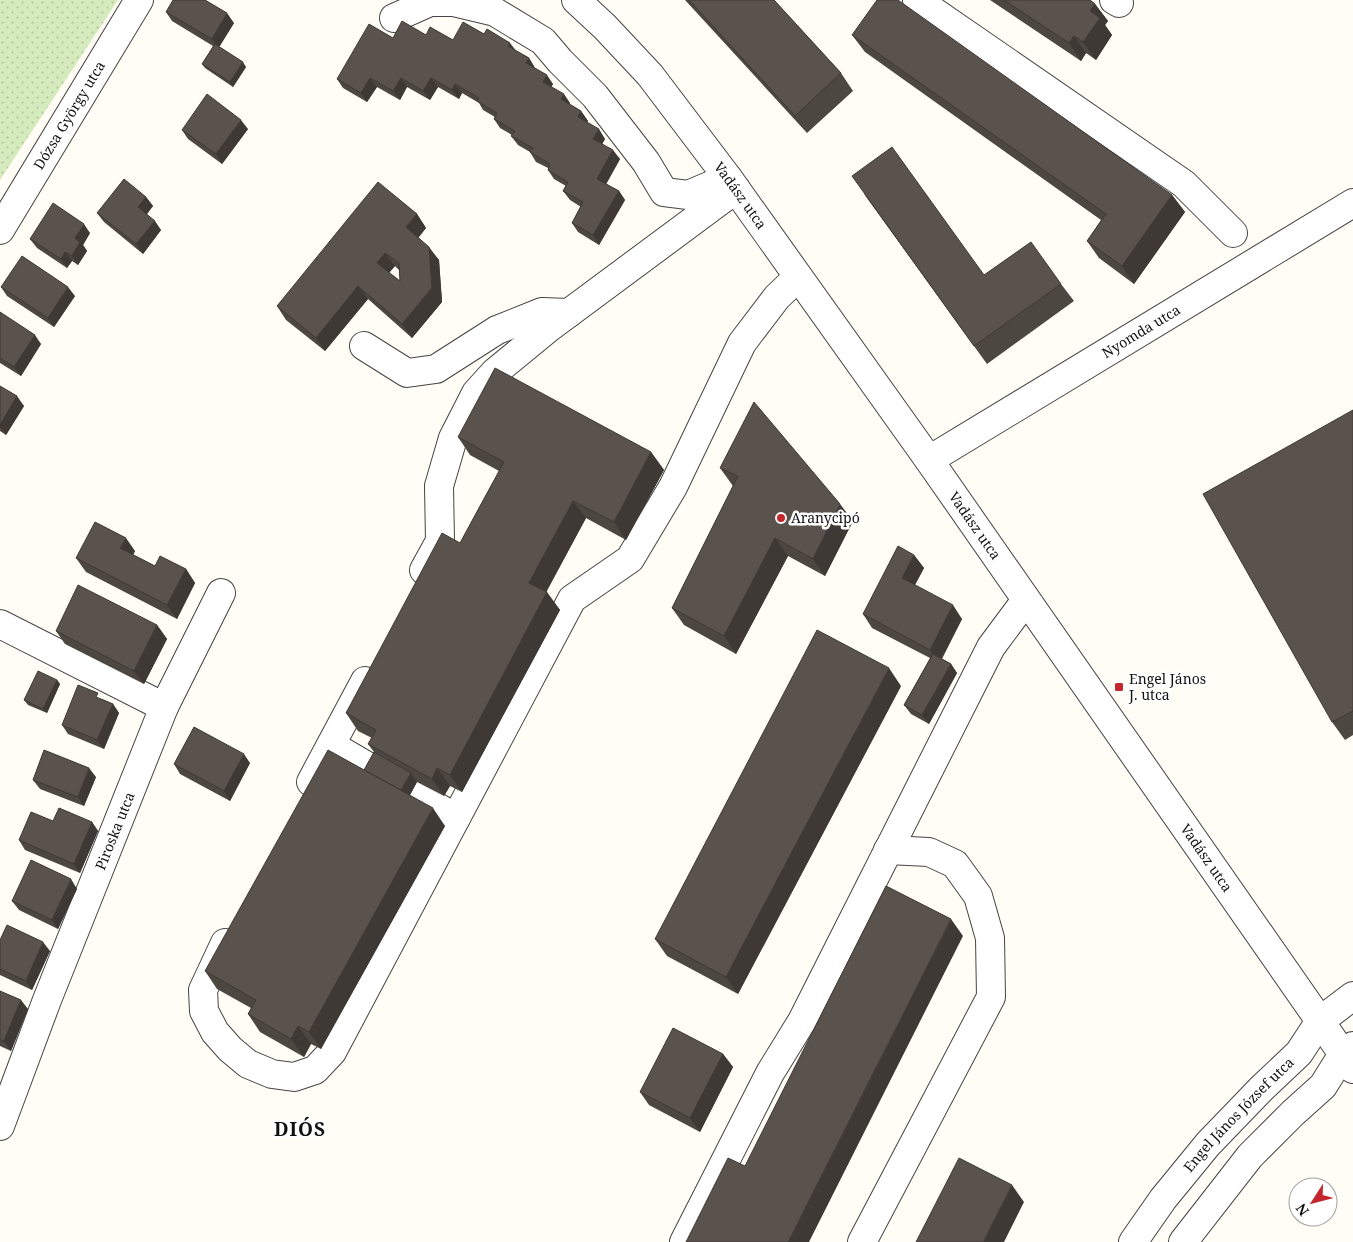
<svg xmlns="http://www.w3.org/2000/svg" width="1353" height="1242" font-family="'Noto Serif',serif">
	<defs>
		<pattern id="grass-dots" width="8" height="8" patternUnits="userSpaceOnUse" patternTransform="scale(1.25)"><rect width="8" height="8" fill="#d5ebbd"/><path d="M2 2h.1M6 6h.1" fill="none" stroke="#b6c8a1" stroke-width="1.8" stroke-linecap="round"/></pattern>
	</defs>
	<rect width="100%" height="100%" fill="#fffdf5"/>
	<path fill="url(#grass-dots)" d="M0,0H118L0,180Z"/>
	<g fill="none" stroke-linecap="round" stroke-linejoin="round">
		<g stroke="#444" stroke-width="30">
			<g id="minor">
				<path id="s1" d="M576,0L605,27L650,75L728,178L929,460L1320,1021L1353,1069"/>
				<path d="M917,0L1184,184L1233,233"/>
				<path d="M1114,0L1119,3"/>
				<path d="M394,18L430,2H453L495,12L543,41L560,61L595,96L646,162L664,192L688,195L728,178"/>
				<path id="s2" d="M0,230L139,0"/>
				<path d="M364,346L407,373L436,369L497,330L542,312L569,313"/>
				<path id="s3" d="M929,460L1353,203"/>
				<path d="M424,570L440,541L439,486L453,438L476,393L495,372L550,327L736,189"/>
				<path d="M0,624L164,707L47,1000L0,1126"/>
				<path d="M164,707L221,593"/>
				<path d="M331,745L456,818"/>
				<path d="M311,782L365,681"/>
				<path d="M225,943L203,990L204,1011L215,1032L230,1049L248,1064L272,1074L294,1077L315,1070L332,1052L572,599L630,559L673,487L742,343L777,297L798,277"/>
				<path d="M684,1242L770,1073L802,1021L991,647L1026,600"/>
				<path d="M862,1242L991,997L990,938L978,896L955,864L929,852L888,850"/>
				<path id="s4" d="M1133,1242L1163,1199L1208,1144L1261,1089L1299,1053L1320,1021L1353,996"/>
				<path d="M1183,1242L1250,1156L1293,1113L1323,1086L1343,1054L1353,1046"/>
			</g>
		</g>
		<use href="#minor" stroke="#fff" stroke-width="28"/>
	</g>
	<path fill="#4d4742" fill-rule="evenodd" d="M685,0H774L841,73L853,91L807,133Z
		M990,0H1090L1095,4L1108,21L1105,25L1112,35L1096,60L1086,53L1081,61Z
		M166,12L234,23L219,47L246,67L233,87L205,68L202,64L213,46L172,21Z
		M426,35L453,40L516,51L529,58L535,68L553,84L551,87L570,103L569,104L581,111L588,121L587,122L605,139L602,144L620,159L606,184L619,191L625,200L599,245L578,232L572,223L581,207L570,200L563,191L566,186L554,179L548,170V168L536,162L530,152L518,145L511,136L512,135L500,128L494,119L495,117L483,110L479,103L462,93L459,99L438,87L430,100L407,87L400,100L377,87L367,102L343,88L337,79L393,38Z
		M852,35L1172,195L1185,212L1134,284L1099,258L1087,241L1101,220L865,52Z
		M248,129L222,164L188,139L182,130Z
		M864,194L984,275L1061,284L1074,301L987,364Z
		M146,197L153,206L146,214L161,230L143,254L104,222L97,213Z
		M417,214L426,228L418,237L439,260L442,302L412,338L368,299L325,351L286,320L277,306ZM395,266L399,270L400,281L389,273Z
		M90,233L83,245L87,251L78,265L72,261L67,268L37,248L30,239Z
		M1,287L75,296L54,327L7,296Z
		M0,312L41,344L21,376L0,363Z
		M0,386L24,406L6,435L0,431Z
		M1353,410V735L1345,740L1332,722Z
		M458,437L651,452L664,470L626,540L586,518L546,592L560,610L462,792L450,786L444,796L417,782L410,795L445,826L321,1049L311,1044L304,1057L260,1032L248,1014L251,1008L217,989L205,971L364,770L374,752L368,744L372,738L358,731L346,713L460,543L499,471L470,455Z
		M720,468L853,521L825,576L788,556L736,654L684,625L672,608L733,486Z
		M135,551L133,555L155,566L186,569L195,583L177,619L86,572L76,558Z
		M914,555L924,568L915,585L962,619L942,659L951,664L957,673L929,724L911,714L904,705L930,658L872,628L863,614Z
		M157,625L167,639L144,684L65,644L56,631Z
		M57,680L60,684L47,713L28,705L24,700Z
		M901,686L738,994L667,956L655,939Z
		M102,699L113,704L119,713L104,749L68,734L62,725Z
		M250,763L230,801L180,774L174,764Z
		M96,777L84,806L40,789L33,780Z
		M53,821L92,822L98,831L80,873L25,850L19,840Z
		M77,889L58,929L19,910L12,901Z
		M0,940L50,951L32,990L0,975Z
		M0,991L28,1009L11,1051L0,1046Z
		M723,1054L733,1067L700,1132L649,1105L640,1092Z"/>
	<path fill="#3f3936" d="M1095,4L1108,21L1105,25L1112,35L1096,60L1083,42L1090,11Z
		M227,13L234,23L218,49L212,39Z
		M1074,36L1086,53L1081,61L1069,43Z
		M510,43L517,52L508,46Z
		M529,58L535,68L533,72L526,63Z
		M243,62L246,67L233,87L230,82Z
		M547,75L553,84L549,91L543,82Z
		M370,78L377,87L367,102L361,93Z
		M401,78L407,87L400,100L393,91Z
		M431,78L438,87L430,100L423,91Z
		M455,84L462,93L459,99L452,90Z
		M564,94L570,103L567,109L561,99Z
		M581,111L588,121L584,126L578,117Z
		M241,120L248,129L222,164L216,154Z
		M599,129L605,139L600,148L593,139Z
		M613,150L620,159L604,188L597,179Z
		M619,191L625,200L599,245L593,235Z
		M1172,195L1185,212L1134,284L1122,266Z
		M146,197L153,206L145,217L138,207Z
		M417,214L426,228L416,241L406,227Z
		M155,221L161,230L143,254L136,244Z
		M84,224L90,233L83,245L87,251L78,265L72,256L75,238Z
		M429,247L439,260L442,302L412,338L402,324Z
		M65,252L72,261L67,268L61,259Z
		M385,253L395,266L386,276L377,263Z
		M358,286L368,299L325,351L316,338Z
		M68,287L75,296L54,327L48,318Z
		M35,335L41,344L21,376L14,367Z
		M17,396L24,406L6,435L0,427V425Z
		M651,452L664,470L626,540L614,522Z
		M573,501L586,518L542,600L529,583Z
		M840,504L853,521L825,576L813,559Z
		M126,538L135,551L129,562L120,548Z
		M775,538L788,556L736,654L724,636Z
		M914,555L924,568L911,592L902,578Z
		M186,569L195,583L177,619L167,605Z
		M547,592L560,610L462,792L450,775Z
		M953,605L962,619L939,663L930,650Z
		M157,625L167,639L144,684L134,671Z
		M951,664L957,673L929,724L922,715Z
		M889,668L901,686L738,994L726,977Z
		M57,680L60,684L47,713L43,709Z
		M113,704L119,713L104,749L97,740Z
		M244,754L250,763L230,801L224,791Z
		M89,768L96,777L84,806L78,797Z
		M437,768L450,786L444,796L432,779Z
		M411,773L417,782L405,804L399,795Z
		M433,808L445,826L321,1049L309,1032Z
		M92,822L98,831L80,873L74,864Z
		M71,879L77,889L58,929L52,920Z
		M951,919L963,936L809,1242H788Z
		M43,942L50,951L32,990L26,981Z
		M21,1000L28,1009L11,1051L4,1041Z
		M298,1026L311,1044L304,1057L291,1039Z
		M723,1054L733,1067L700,1132L690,1118Z
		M1012,1185L1024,1202L1004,1242H983Z"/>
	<path fill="#5a524d" stroke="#3f3936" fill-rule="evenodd" d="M173,0H205L227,13L212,39L166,12Z
		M689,0H774L841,73L795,116Z
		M877,0H898L1172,195L1122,266L1087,241L1106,214L852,35Z
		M1004,0H1090L1095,4L1090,11L1100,18L1083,42L1074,36L1069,43Z
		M402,21L426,35L430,27L453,40L463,22L484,34L487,29L510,43L508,46L529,58L526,63L547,75L543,82L564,94L561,99L581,111L578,117L599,129L593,139L613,150L597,179L619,191L593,235L572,223L583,202L563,191L568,182L548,170L550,164L530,152L533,148L511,136L515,131L494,119L497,113L477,101L479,98L455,84L452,90L431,78L423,91L401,78L393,91L370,78L361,93L337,79L369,24L393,38Z
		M215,44L243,62L230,82L202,64Z
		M207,94L241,120L216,154L182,130Z
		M892,147L984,275L1031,242L1061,284L974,346L852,176Z
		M124,179L146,197L138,207L155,221L136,244L97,213Z
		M378,182L417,214L406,227L429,247L432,288L402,324L358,286L316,338L277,306ZM385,253L399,263L400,281L377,263Z
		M53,203L84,224L75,238L80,242L72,256L65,252L61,259L30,239Z
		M22,256L68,287L48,318L1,287Z
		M0,312L35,335L14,367L0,358Z
		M495,368L651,452L614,522L573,501L529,583L547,592L450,775L437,768L432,779L368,744L376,730L346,713L442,533L460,543L504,462L458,437Z
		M0,386L17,396L0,425Z
		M754,402L840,504L813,559L775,538L724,636L672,608L738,476L720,468Z
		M1353,410V711L1332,722L1203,494Z
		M95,522L126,538L120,548L155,566L160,556L186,569L167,605L76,558Z
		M898,546L914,555L902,578L953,605L930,650L863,614Z
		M78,585L157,625L134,671L56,631Z
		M817,630L889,668L726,977L655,939Z
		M933,654L951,664L922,715L904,705Z
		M38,671L57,680L43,709L24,700Z
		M78,685L98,693L96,697L113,704L97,740L62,725Z
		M194,727L244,754L224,791L174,764Z
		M44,750L89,768L78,797L33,780Z
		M328,750L433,808L309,1032L298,1026L291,1039L248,1014L256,1000L205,971Z
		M374,752L411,773L401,790L364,770Z
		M59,808L92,822L74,864L19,840L31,812L53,821Z
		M31,860L71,879L52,920L12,901Z
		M886,886L951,919L788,1242H686L728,1158L745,1166Z
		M7,925L43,942L26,981L0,969V940Z
		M0,991L21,1000L4,1041L0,1040Z
		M673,1028L723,1054L690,1118L640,1092Z
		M959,1158L1012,1185L983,1242H916Z"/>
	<g fill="#c4262e" stroke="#fff" stroke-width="2">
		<circle cx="781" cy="518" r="5"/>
		<rect x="1114" y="682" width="10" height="10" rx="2.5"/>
	</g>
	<g text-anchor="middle" stroke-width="5" stroke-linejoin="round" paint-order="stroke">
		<g font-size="14" fill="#111" stroke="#fff">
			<text dy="5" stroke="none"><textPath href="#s2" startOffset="134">Dózsa György utca</textPath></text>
			<text dy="5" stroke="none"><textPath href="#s1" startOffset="256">Vadász utca</textPath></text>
			<text dy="5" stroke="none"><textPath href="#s3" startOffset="248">Nyomda utca</textPath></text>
			<text dy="5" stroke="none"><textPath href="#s1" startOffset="661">Vadász utca</textPath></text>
			<text transform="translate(115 831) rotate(-68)" y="5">Piroska utca</text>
			<text dy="5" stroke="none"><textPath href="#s1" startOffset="1066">Vadász utca</textPath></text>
			<text dy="5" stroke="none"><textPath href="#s4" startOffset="166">Engel János József utca</textPath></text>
		</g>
		<g font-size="14" fill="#111" stroke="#fff" text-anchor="start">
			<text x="791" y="523">Aranycipó</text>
			<text x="1129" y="684">Engel János<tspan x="1129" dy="16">J. utca</tspan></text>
		</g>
		<g font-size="19" font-weight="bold" letter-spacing="1" fill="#111" stroke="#fff">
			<text x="300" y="1136">DIÓS</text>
		</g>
	</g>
	<g transform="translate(1313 1202) rotate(234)"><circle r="24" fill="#ffffff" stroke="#a0a0a0"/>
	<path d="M0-4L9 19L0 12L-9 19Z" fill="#c4262e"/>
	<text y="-8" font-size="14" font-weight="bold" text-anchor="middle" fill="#111111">N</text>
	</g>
</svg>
